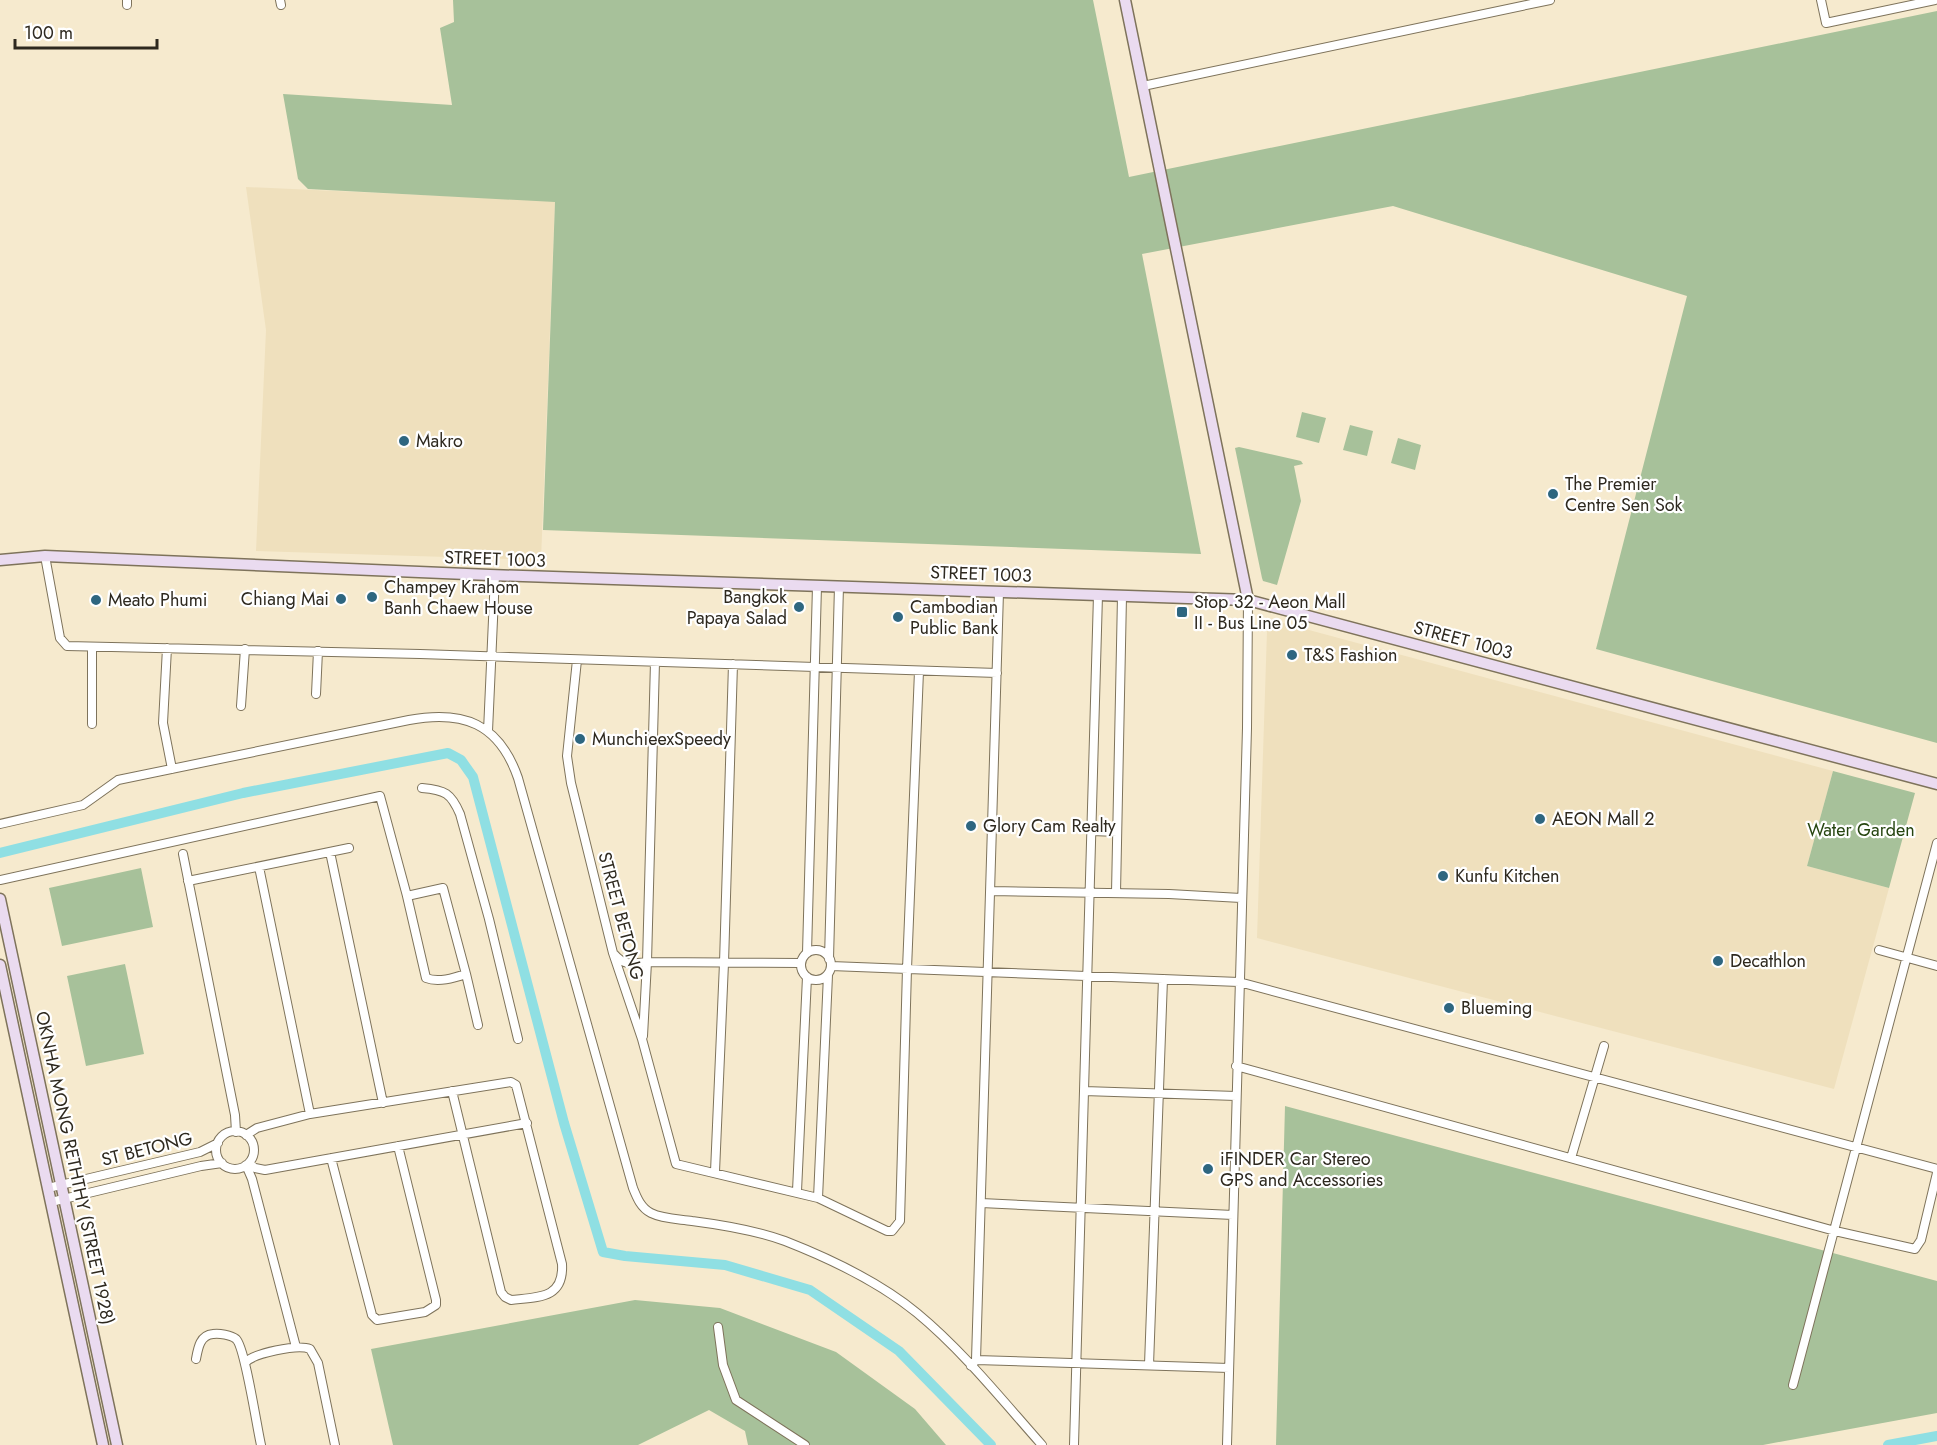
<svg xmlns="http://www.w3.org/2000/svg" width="1937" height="1445" font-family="Jost,sans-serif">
	<rect width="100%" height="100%" fill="#f6eace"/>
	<path fill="#efe0bd" d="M246,187L555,201L541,560L256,551L266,330Z
		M1283,623L1833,771L1807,866L1889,888L1834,1089L1257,938L1267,631Z"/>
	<path fill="#a7c19a" d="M453,0H1093L1129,177L1937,11V743L1596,649L1687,296L1393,206L1142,254L1201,554L543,530L555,202L308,189L298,179L283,94L452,105L440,28L454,22Z
		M1302,412L1326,418L1319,443L1296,437Z
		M1350,425L1373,431L1367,456L1343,450Z
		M1398,438L1421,445L1415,470L1391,463Z
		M1239,447L1301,461L1303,464L1294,466L1301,501L1277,585L1263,581L1262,578L1235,448Z
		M1833,771L1915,793L1889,888L1807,866Z
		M141,868L153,927L62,946L49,888Z
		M125,964L144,1054L86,1066L67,976Z
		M1285,1106L1937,1281V1413L1763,1445H1276Z
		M635,1300L720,1308L836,1352L915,1409L946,1445H748L745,1431L709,1410L638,1445H393L371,1349Z"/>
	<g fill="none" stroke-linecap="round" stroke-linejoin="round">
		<path stroke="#8fdfe3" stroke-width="10" d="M0,853L243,793L448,753L461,760L473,777L564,1123L603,1252L625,1256L725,1265L810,1290L899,1351L991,1445
			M1888,1445L1937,1436"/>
		<g stroke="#7e735b" stroke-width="10">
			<path id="minor" d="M127,0V5
				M280,0L281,5
				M1821,0L1826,23L1935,0
				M1143,86L1550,0
				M45,556L60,638L67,646L420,654L997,673
				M167,648L163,723L172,769
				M577,660L567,756L571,783L613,953L642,1039L676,1164L818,1198L887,1231H892L900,1221L907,969L919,671
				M316,694L318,651
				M241,706L245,649
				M92,724V647
				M488,731L495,575
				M422,788C445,790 451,793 460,814L489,919L518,1039
				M0,824L83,805L118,780L409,720C463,710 499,723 518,778L633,1188C637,1198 641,1208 651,1213C663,1219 679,1219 692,1221C723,1225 755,1230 785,1241C831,1259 878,1281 917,1313C963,1351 1002,1400 1042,1445
				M1092,831L1117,832
				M330,852L383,1103
				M183,854L235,1115L236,1132
				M259,867L310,1114
				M0,880L380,796L407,896L426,978C438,983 454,978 466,974L443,888L407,896
				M188,881L349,848
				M991,891L1169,894L1241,898
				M1116,893L1122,596
				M801 965a15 15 0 1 1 30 0a15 15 0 1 1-30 0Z
				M1879,950L1937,966
				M807,953L817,586
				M614,954C624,966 633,964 647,962L801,963
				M829,959L839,586
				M831,966L1239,982L1937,1169
				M466,974L478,1025
				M643,1036L647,962L655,662
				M1236,1066L1835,1231L1915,1249L1921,1240L1937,1173
				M1084,1091L1236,1096
				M216 1150a19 19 0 1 1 38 0a19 19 0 1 1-38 0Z
				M246,1135L257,1128L310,1114L511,1082L516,1085L562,1264C564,1299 538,1297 511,1300L505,1297L501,1292L452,1091
				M331,1158L372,1315L377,1320L425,1312L436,1305V1300L398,1146
				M1571,1158L1604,1046
				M249,1163L255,1168L265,1170L527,1123
				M246,1165L252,1179L296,1347
				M715,1172L724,963L733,664
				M48,1188L200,1152L218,1143
				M797,1191L807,977
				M818,1198L828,975
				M51,1202L201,1166L222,1163
				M981,1203L1233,1215
				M718,1327L723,1365L736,1400L805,1445
				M196,1359C198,1348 200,1335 213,1334C219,1333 231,1335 236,1339C245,1347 257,1428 261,1445
				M976,1360L1229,1368
				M245,1363C253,1353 298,1344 310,1349L318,1363L335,1445
				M1149,1365L1163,979
				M971,1366L976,1360L999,592
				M1793,1385L1937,843
				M1074,1445L1098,595
				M1227,1445L1247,728L1248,600"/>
		</g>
		<g stroke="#7e735b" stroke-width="13">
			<path id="secondary" d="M1125,0L1248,600
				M0,560L45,556L490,575L1248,600L1937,784
				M0,899L117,1445
				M0,965L103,1445"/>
		</g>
		<use href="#minor" stroke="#fff" stroke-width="8"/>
		<use href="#secondary" stroke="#eadbf0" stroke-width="10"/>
	</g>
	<g fill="#2e6680" stroke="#fff" stroke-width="2">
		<circle cx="404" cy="441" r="6"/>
		<circle cx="1553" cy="494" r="6"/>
		<circle cx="372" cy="597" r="6"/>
		<circle cx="341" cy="599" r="6"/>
		<circle cx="96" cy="600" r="6"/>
		<circle cx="799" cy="607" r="6"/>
		<rect x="1176" y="606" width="12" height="12" rx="3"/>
		<circle cx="898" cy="617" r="6"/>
		<circle cx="1292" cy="655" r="6"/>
		<circle cx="580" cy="739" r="6"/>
		<circle cx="1540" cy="819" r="6"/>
		<circle cx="971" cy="826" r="6"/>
		<circle cx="1443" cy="876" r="6"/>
		<circle cx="1718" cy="961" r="6"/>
		<circle cx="1449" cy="1008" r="6"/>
		<circle cx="1208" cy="1169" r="6"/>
	</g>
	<g text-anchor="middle" stroke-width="4.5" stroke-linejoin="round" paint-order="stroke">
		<g font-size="18" fill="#2e291f" stroke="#fff" text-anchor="start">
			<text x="416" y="447">Makro</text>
			<text x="1565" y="490">The Premier<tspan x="1565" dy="21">Centre Sen Sok</tspan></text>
			<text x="384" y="593">Champey Krahom<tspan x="384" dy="21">Banh Chaew House</tspan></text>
			<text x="787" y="603" text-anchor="end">Bangkok<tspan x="787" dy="21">Papaya Salad</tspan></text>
			<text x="329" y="605" text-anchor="end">Chiang Mai</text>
			<text x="108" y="606">Meato Phumi</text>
			<text x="1194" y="608">Stop 32 - Aeon Mall<tspan x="1194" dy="21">II - Bus Line 05</tspan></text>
			<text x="910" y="613">Cambodian<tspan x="910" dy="21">Public Bank</tspan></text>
			<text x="1304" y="661">T&amp;S Fashion</text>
			<text x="592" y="745">MunchieexSpeedy</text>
			<text x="1552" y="825">AEON Mall 2</text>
			<text x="983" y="832">Glory Cam Realty</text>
			<text x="1455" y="882">Kunfu Kitchen</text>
			<text x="1730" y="967">Decathlon</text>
			<text x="1461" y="1014">Blueming</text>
			<text x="1220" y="1165">iFINDER Car Stereo<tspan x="1220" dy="21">GPS and Accessories</tspan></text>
		</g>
		<g font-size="18" fill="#2e291f" stroke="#fff">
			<text transform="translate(495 559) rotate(2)" y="6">STREET 1003</text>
			<text transform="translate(981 574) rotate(2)" y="6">STREET 1003</text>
			<text transform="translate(1463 640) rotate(15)" y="6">STREET 1003</text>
			<text transform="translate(621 916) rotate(75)" y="6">STREET BETONG</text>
			<text transform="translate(147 1149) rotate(-14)" y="6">ST BETONG</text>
			<text transform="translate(75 1168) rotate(78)" y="6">OKNHA MONG RETHTHY (STREET 1928)</text>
		</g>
		<g font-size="18" fill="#264510" stroke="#fff">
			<text x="1861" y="836">Water Garden</text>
		</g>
	</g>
	<path d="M15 39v9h142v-9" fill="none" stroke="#2e291f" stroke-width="3"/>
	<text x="24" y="39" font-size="18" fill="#2e291f" stroke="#ffffff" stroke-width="4.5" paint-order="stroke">100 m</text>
</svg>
